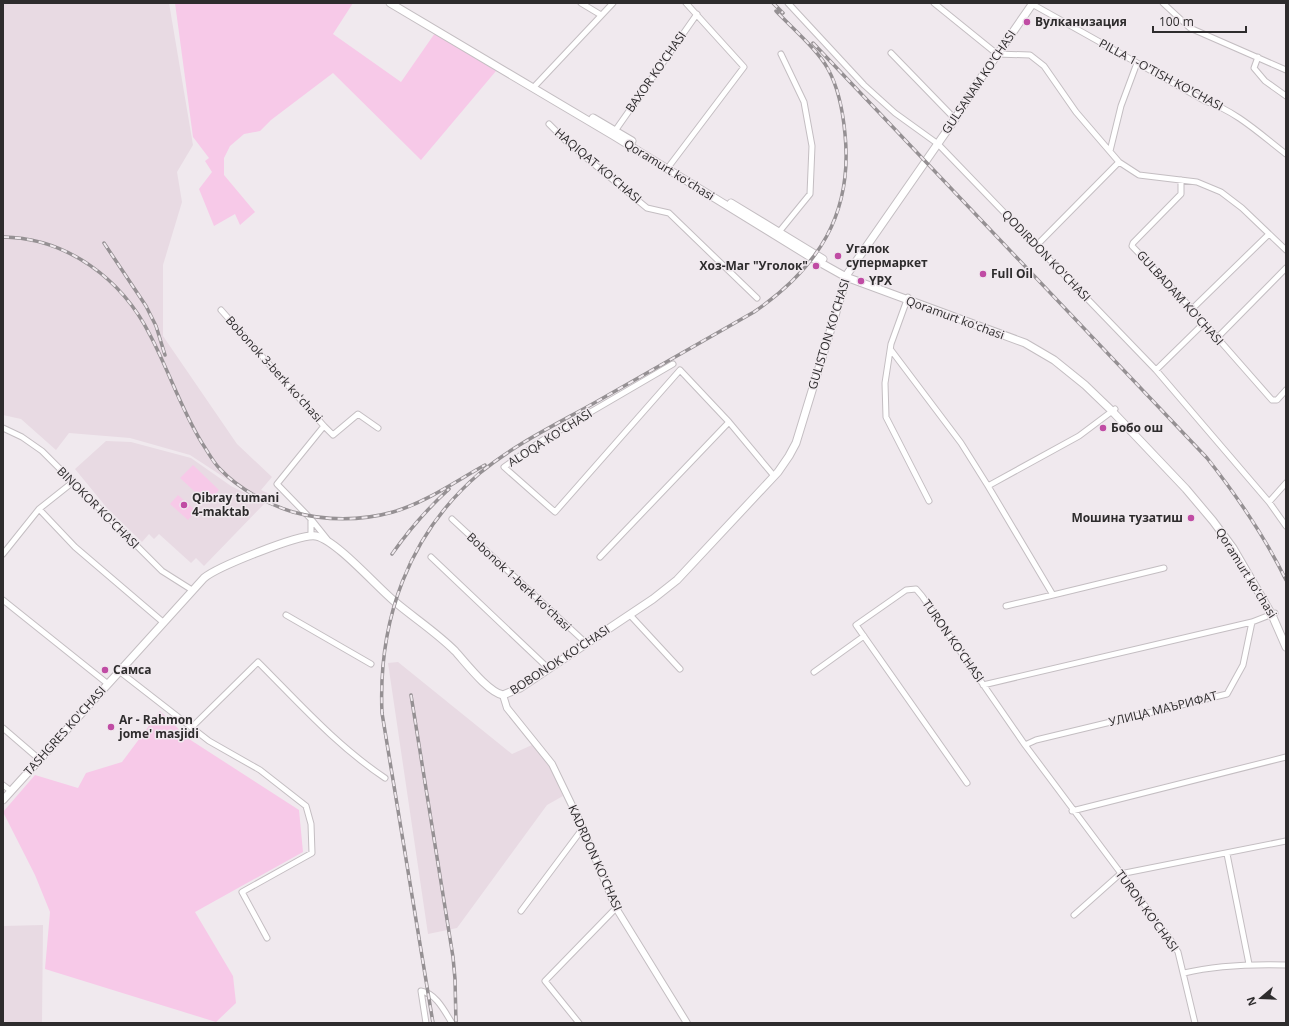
<svg xmlns="http://www.w3.org/2000/svg" width="1289" height="1026" font-family="'Open Sans',sans-serif">
	<rect width="100%" height="100%" fill="#f0e9ee"/>
	<path fill="#e8dae3" d="M3,3H169L193,145L177,172L182,202L163,265V336L237,444L272,477L261,490L276,497L272,503L245,491L190,455L130,438L69,433L56,450L21,419L3,415Z
		M106,441L131,442L191,458L231,486L265,503L204,566L196,558L191,563L159,534L154,539L149,534L142,542L107,508L75,469Z
		M398,662L512,754L532,745L550,765L563,796L547,805L457,928L428,934L388,663Z
		M43,925L42,1023H3V926Z"/>
	<path fill="#f7c9e8" d="M175,3H353L333,34L401,82L435,33L496,71L421,160L333,73L271,120L260,131L244,134L230,146L224,158V175L255,212L240,225L235,214L214,226L199,189L212,172L205,161L209,158L193,137Z
		M193,465L219,490L207,503L180,478Z
		M178,495L196,511L188,520L170,504Z
		M160,711L189,739L299,810L303,852L195,912L233,976L236,1003L216,1022L45,969L50,912L35,875L3,812L35,775L78,788L86,773L122,762Z"/>
	<g fill="none" stroke-linecap="round" stroke-linejoin="round">
		<g stroke="#c4bec2" stroke-width="7">
			<path id="minor" d="M581,3L601,15
				M788,3L864,85L895,113L938,144L1156,370L1269,502L1286,526
				M934,3L997,54L1030,55L1044,66L1076,112L1119,162L1139,175L1197,182L1221,192L1242,208L1286,250
				M1163,3L1190,28L1286,70
				M1032,4L1205,101C1236,111 1260,134 1286,154
				M891,53L955,119
				M1258,57L1254,68L1265,81L1286,96
				M533,88L613,3
				M549,124L566,141L647,208L669,213L757,298
				M615,131L697,14
				M1110,151L1121,106L1137,63
				M670,165L744,67L686,3
				M1181,180V194L1133,243L1132,246L1192,309L1272,400H1277L1286,390
				M779,232L810,194L812,146L804,102L781,54
				M1036,246L1119,162
				M908,297L891,344L885,383L886,417L929,501
				M1192,309L1269,234
				M221,310L324,426L277,484L311,519V535
				M1217,338L1286,268
				M891,350L961,443L988,486
				M673,364L541,441L504,467L555,512L680,370L729,422L774,476
				M1156,370L1204,323
				M1115,409L1079,436L988,486L1053,595L1164,568
				M324,426L333,435L358,414L378,428
				M3,428L22,437L42,451L162,571L192,590
				M1269,502L1286,483
				M39,509L75,547L164,623
				M311,519L327,539
				M452,519L587,644
				M3,554L39,509L73,482
				M431,557L549,669
				M600,557L729,422
				M3,600L108,684
				M1006,606L1053,595
				M286,615L371,664
				M630,615L680,669
				M119,671L209,741L260,770L306,806L311,824L312,853L242,892L267,938
				M814,672L864,636
				M983,685L1252,622L1275,613
				M192,727L258,662C298,702 337,746 385,778
				M3,728L39,759
				M1025,745L1036,740L1227,694L1243,665L1252,622
				M967,783L856,625L906,590L916,589L922,596L1025,745L1170,939L1178,952L1195,1023
				M3,785L11,791
				M1072,811L1286,757
				M1227,854L1249,964
				M521,911L583,828
				M1074,915L1120,874L1286,841
				M1184,973C1218,965 1251,964 1286,965
				M426,1023L421,991C436,993 445,1012 452,1023
				M579,1023L545,981L616,908"/>
		</g>
		<g stroke="#c4bec2" stroke-width="8">
			<path id="tertiary" d="M503,695L507,708L552,764L581,824L616,908L687,1023"/>
		</g>
		<g stroke="#c4bec2" stroke-width="9">
			<path id="secondary" d="M390,3L614,136L812,258L846,277L1025,343L1054,360L1085,385L1112,411L1186,489L1213,521L1233,548L1272,615L1286,647
				M593,118L632,141
				M731,203L823,259
				M3,800L204,578C217,567 301,533 316,536C336,540 376,586 394,601C414,618 436,632 455,651C466,663 488,692 503,695L520,688L653,599L677,580L778,472L789,456L796,443L848,273L955,119L974,88L1033,3"/>
		</g>
		<use href="#minor" stroke="#fff" stroke-width="5"/>
		<use href="#tertiary" stroke="#fff" stroke-width="6"/>
		<use href="#secondary" stroke="#fff" stroke-width="7"/>
		<g stroke="#959093" stroke-width="3.5">
			<path id="rail" d="M773,3L783,13
				M813,43L1207,458C1237,496 1265,537 1286,580
				M3,237C67,238 122,279 150,335C169,371 181,409 202,443C208,452 213,462 220,469C239,489 267,504 293,512C325,521 361,521 393,512C425,503 456,481 485,465
				M104,243L146,306L156,326L165,355
				M392,554C409,530 427,509 449,489
				M411,695L453,957L455,979L456,1023
				M433,1023L382,713C378,621 408,534 480,473C515,444 557,424 596,402C649,372 701,342 754,312C818,268 853,214 845,134C843,112 839,89 828,69C818,50 791,27 776,11"/>
		</g>
		<use href="#rail" stroke="#f0e9ee" stroke-width="2" stroke-dasharray="6" stroke-linecap="butt"/>
	</g>
	<g fill="#c04ca4" stroke="#f0e9ee" stroke-width="1.5">
		<circle cx="1027" cy="22" r="4"/>
		<circle cx="838" cy="256" r="4"/>
		<circle cx="816" cy="266" r="4"/>
		<circle cx="983" cy="274" r="4"/>
		<circle cx="861" cy="281" r="4"/>
		<circle cx="1103" cy="428" r="4"/>
		<circle cx="184" cy="505" r="4"/>
		<circle cx="1191" cy="518" r="4"/>
		<circle cx="105" cy="670" r="4"/>
		<circle cx="111" cy="727" r="4"/>
	</g>
	<g text-anchor="middle" stroke-width="3" stroke-linejoin="round" paint-order="stroke">
		<g font-size="12" font-weight="bold" fill="#2e2c2d" stroke="#f0e9ee" text-anchor="start">
			<text x="1035" y="26">Вулканизация</text>
			<text x="846" y="253">Угалок<tspan x="846" dy="14">супермаркет</tspan></text>
			<text x="808" y="270" text-anchor="end">Хоз-Маг "Уголок"</text>
			<text x="991" y="278">Full Oil</text>
			<text x="869" y="285">YPX</text>
			<text x="1111" y="432">Бобо ош</text>
			<text x="192" y="502">Qibray tumani<tspan x="192" dy="14">4-maktab</tspan></text>
			<text x="1183" y="522" text-anchor="end">Мошина тузатиш</text>
			<text x="113" y="674">Самса</text>
			<text x="119" y="724">Ar - Rahmon<tspan x="119" dy="14">jome' masjidi</tspan></text>
		</g>
		<g font-size="12" fill="#2e2c2d" stroke="#f0e9ee">
			<text transform="translate(656 72) rotate(-55)" y="4">BAXOR KO'CHASI</text>
			<text transform="translate(1161 75) rotate(28)" y="4">PILLA 1-O'TISH KO'CHASI</text>
			<text transform="translate(979 82) rotate(-56)" y="4">GULSANAM KO'CHASI</text>
			<text transform="translate(598 166) rotate(40)" y="4">HAQIQAT KO'CHASI</text>
			<text transform="translate(669 170) rotate(32)" y="4">Qoramurt koʻchasi</text>
			<text transform="translate(1046 256) rotate(46)" y="4">QODIRDON KO'CHASI</text>
			<text transform="translate(1180 298) rotate(48)" y="4">GULBADAM KO'CHASI</text>
			<text transform="translate(955 318) rotate(20)" y="4">Qoramurt koʻchasi</text>
			<text transform="translate(829 334) rotate(-73)" y="4">GULISTON KO'CHASI</text>
			<text transform="translate(274 369) rotate(48)" y="4">Bobonok 3-berk koʻchasi</text>
			<text transform="translate(550 438) rotate(-32)" y="4">ALOQA KO'CHASI</text>
			<text transform="translate(98 508) rotate(45)" y="4">BINOKOR KO'CHASI</text>
			<text transform="translate(1246 573) rotate(58)" y="4">Qoramurt koʻchasi</text>
			<text transform="translate(519 582) rotate(43)" y="4">Bobonok 1-berk koʻchasi</text>
			<text transform="translate(953 641) rotate(55)" y="4">TURON KO'CHASI</text>
			<text transform="translate(560 660) rotate(-33)" y="4">BOBONOK KO'CHASI</text>
			<text transform="translate(1163 709) rotate(-14)" y="4">УЛИЦА МАЪРИФАТ</text>
			<text transform="translate(65 731) rotate(-48)" y="4">TASHGRES KO'CHASI</text>
			<text transform="translate(595 858) rotate(66)" y="4">KADRDON KO'CHASI</text>
			<text transform="translate(1147 911) rotate(54)" y="4">TURON KO'CHASI</text>
		</g>
	</g>
	<rect width="1289" height="1026" fill="none" stroke="#2e2c2d" stroke-width="8"/>
	<g transform="translate(1261 998) rotate(251)" stroke="#f0e9ee" stroke-width="3" paint-order="stroke">
	<path d="M0-3L7 15L0 10L-7 15Z" fill="#2e2c2d"/>
	<text y="-6" font-size="11" font-weight="bold" text-anchor="middle" fill="#2e2c2d">N</text>
	</g>
	<path d="M1153 26v6h93v-6" fill="none" stroke="#2e2c2d" stroke-width="2"/>
	<text x="1159" y="26" font-size="12" fill="#2e2c2d" stroke="#f0e9ee" stroke-width="3" paint-order="stroke">100 m</text>
</svg>
